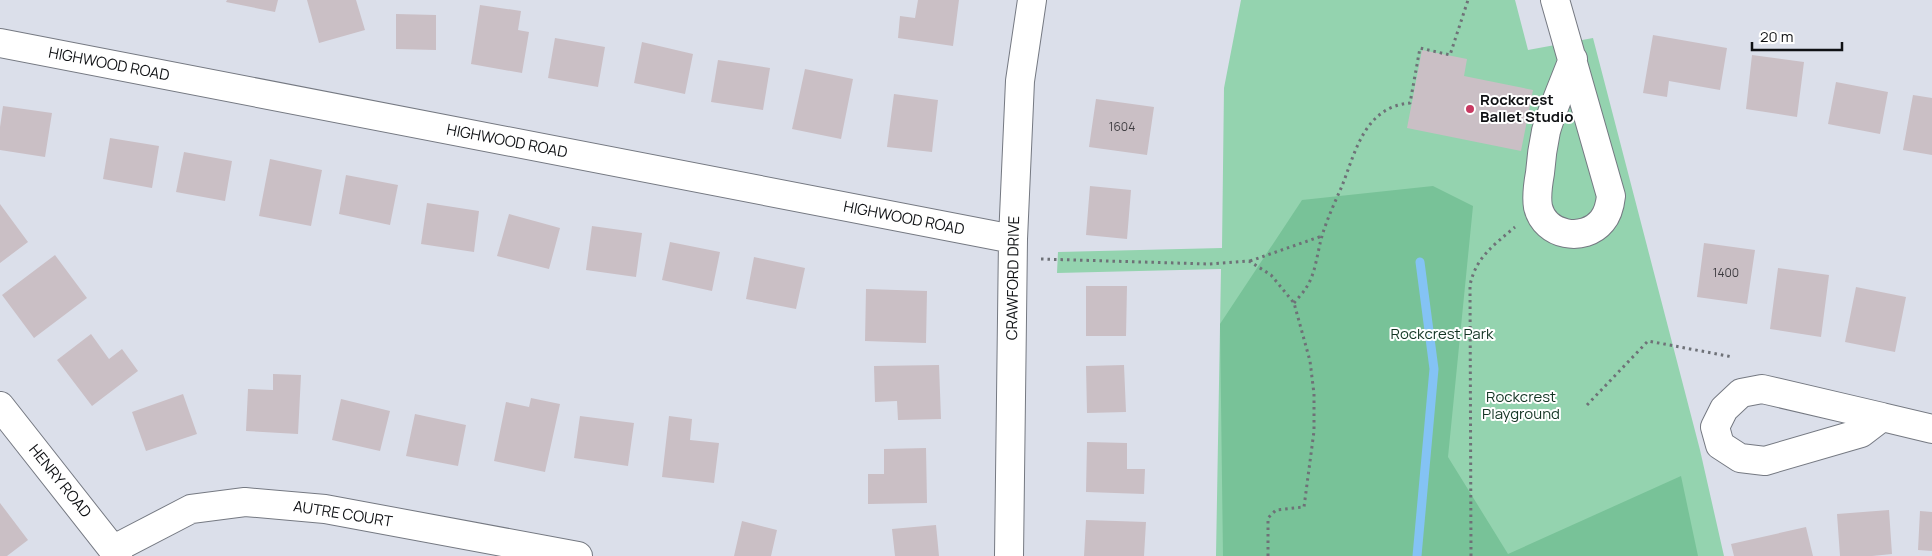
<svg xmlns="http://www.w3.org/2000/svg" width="1932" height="556" font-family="Manrope,sans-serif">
	<rect width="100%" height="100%" fill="#dbdfea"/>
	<path fill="#94d3af" d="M1241,0H1515L1528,50L1593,38L1700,450L1724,556H1216L1221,269L1057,273L1058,252L1222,248L1224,88Z"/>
	<path fill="#78c298" d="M1433,186L1473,206L1448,457L1508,554L1681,476L1698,556H1223L1220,324L1302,200Z"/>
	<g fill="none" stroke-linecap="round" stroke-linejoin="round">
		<path stroke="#84c3f4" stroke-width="9" d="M1417,556L1434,369L1420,262"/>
	</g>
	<path fill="#cabfc5" d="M227,0H278L275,12L226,2Z
		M307,0H356L365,30L319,43Z
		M918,0H959L953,46L898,38L900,16L915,18Z
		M480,5L521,11L518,30L529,32L522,73L471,64Z
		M396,14L436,15V50L396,49Z
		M1653,35L1727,48L1720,90L1669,81L1667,97L1643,93Z
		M555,38L605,47L598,87L548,78Z
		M642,42L693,54L685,94L634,83Z
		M1422,50L1467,59L1464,76L1533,90L1521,151L1407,128Z
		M1752,55L1804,62L1797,117L1746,109Z
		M718,60L770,68L763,110L711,102Z
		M805,69L853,79L841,139L792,129Z
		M1836,82L1888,92L1880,134L1828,124Z
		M894,94L938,100L932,152L887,147Z
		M1913,95L1932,98V155L1903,150Z
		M1096,99L1154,107L1147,155L1089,147Z
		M3,106L52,113L45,157L0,150V127Z
		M110,138L159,146L152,188L103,179Z
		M184,152L232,161L225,201L176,192Z
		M270,159L322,170L311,226L259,216Z
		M346,175L398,185L390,225L339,214Z
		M1090,186L1131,190L1127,239L1086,235Z
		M427,203L479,211L474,252L421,244Z
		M0,204L28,242L0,263Z
		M509,214L560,228L549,269L497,256Z
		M592,226L642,233L636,277L586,270Z
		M670,242L720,252L712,291L662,280Z
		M1704,243L1755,250L1747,304L1697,297Z
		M55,255L87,298L34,338L2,295Z
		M754,257L805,268L796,309L746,299Z
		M1778,268L1829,275L1821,337L1770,329Z
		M1086,286H1127L1126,336H1086Z
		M1856,287L1906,297L1895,352L1845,342Z
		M866,289L927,291L926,343L865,341Z
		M91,334L109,359L122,349L138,371L92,406L57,360Z
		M939,365L941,419L898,420L897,401L875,402L874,366Z
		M1124,365L1126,412L1087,413L1086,366Z
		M273,374L301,375L298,434L246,431L248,389L273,390Z
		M183,394L197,434L146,451L132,412Z
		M531,398L560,404L545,472L494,461L506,402L529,407Z
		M341,399L390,411L380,451L332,440Z
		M415,414L466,425L458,466L406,456Z
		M580,416L634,423L628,466L574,458Z
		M669,416L692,419L690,440L719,443L714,483L662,477Z
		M1087,442L1127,443V469H1145L1144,494L1086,492Z
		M926,448L927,503L868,504V474H884V449Z
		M0,503L28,540L7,556H0Z
		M1889,510L1892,554L1872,556H1840L1837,514Z
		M1920,511L1932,512V551L1918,550Z
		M1086,520L1146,522L1144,556H1084Z
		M742,521L777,530L771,556H734Z
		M936,525L939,556H895L892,529Z
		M1806,527L1813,556H1734L1731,544Z"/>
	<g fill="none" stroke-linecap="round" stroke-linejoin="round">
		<g stroke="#757982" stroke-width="30">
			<path id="minor" d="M1555,0L1611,196C1610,205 1608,214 1602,221C1584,243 1545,236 1538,207C1536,196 1538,184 1540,173C1541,159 1543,145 1546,131C1553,107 1564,83 1573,59
				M0,43L1013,239
				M1762,389L1882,417L1861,433L1765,461L1740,458L1720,445L1715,427L1724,409L1741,393Z
				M0,406L118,556
				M1882,417L1932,429
				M114,549L191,509L245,502L325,509L578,556
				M1009,556L1013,239L1020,81L1032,0"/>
		</g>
		<path stroke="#6e7177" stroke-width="3" stroke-dasharray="2.5 4" stroke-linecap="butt" d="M1041,259L1209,264L1249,261L1271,275L1294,303L1310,361L1314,394V431L1304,507L1276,510L1268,518V556
			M1250,261L1322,236
			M1294,303C1298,298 1303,293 1306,288C1316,273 1317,253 1322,236C1327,219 1335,202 1342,186C1356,150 1365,107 1410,103L1420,48L1450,55L1468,0
			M1587,405L1648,341L1733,357
			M1471,556L1470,285C1476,257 1494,245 1515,227"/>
		<use href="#minor" stroke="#fff" stroke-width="28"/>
	</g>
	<circle fill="#c83962" stroke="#fff" stroke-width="2" cx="1470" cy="109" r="5"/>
	<g text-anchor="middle" stroke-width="4" stroke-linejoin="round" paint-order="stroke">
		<g font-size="12" fill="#3e3c40">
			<text x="1122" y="131">1604</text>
			<text x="1726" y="277">1400</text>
		</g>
		<g font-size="15" fill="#0f1114" stroke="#fff">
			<text transform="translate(109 64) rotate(11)" y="5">HIGHWOOD ROAD</text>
			<text transform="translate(507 141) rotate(11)" y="5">HIGHWOOD ROAD</text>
			<text transform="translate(904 218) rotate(11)" y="5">HIGHWOOD ROAD</text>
			<text transform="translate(1013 278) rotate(-89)" y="5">CRAWFORD DRIVE</text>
			<text transform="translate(60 481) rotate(51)" y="5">HENRY ROAD</text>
			<text transform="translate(343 514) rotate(9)" y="5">AUTRE COURT</text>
		</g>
		<g font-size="15" font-weight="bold" fill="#0f1114" stroke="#fff" text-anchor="start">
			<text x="1480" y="105">Rockcrest<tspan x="1480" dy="17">Ballet Studio</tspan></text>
		</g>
		<g font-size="15" fill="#143524" stroke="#fff">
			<text x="1442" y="339">Rockcrest Park</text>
			<text x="1521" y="402">Rockcrest<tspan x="1521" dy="17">Playground</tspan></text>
		</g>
	</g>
	<path d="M1752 42v8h90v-8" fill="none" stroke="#0f1114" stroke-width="2.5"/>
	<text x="1760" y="42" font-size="15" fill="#0f1114" stroke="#ffffff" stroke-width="4" paint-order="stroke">20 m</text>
</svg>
